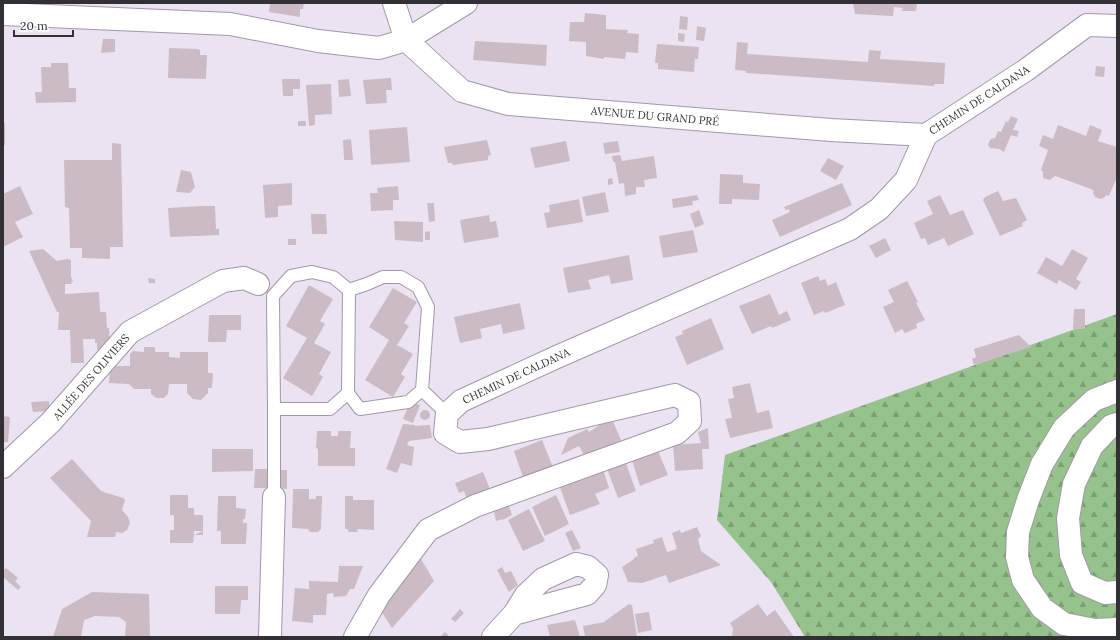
<svg xmlns="http://www.w3.org/2000/svg" width="1120" height="640" font-family="Lora,serif">
	<defs>
		<pattern id="forest-firs" width="22" height="20" patternUnits="userSpaceOnUse"><rect width="22" height="20" fill="#96c28c"/><path d="M5 1l3.5 6h-7zM16 11l3.5 6h-7z" fill="#7b9e73"/></pattern>
	</defs>
	<rect width="100%" height="100%" fill="#ece3f2"/>
	<path fill="url(#forest-firs)" d="M1117,314V637H805L771,582L717,520L725,455Z"/>
	<path fill="#cbbbc5" d="M270,3H304L303,9H300V17L269,12Z
		M853,3H917L916,11H902L903,8L894,7L893,16L855,14Z
		M585,13L606,15V29L628,30L627,33L639,34L638,53L626,52L625,59L604,57V59L586,56V42L569,41L570,22H584Z
		M680,16L688,17L687,30L679,29Z
		M697,26L706,28L704,41L696,40Z
		M678,33L685,34L684,42L678,41Z
		M103,39H115V52L101,53Z
		M475,41L547,45L546,66L473,60Z
		M737,42L748,43L747,54L868,62L869,50L881,51L880,59L945,63L944,84H934V86L746,73V71L735,70Z
		M657,44L699,47L698,59H695L694,72L658,69V63H655Z
		M169,48L197,49L200,50V55H207L206,79L168,78Z
		M51,63H68L69,88H76V102L36,103L35,92H42L41,67H51Z
		M1096,66L1105,67L1104,77L1095,76Z
		M391,78L392,90H386L387,103L366,104L363,80Z
		M282,79H300V89H293V96H283Z
		M349,79L351,96L339,97L338,80Z
		M331,84L332,114L315,115V125L309,126L306,85Z
		M1011,116L1018,119L1013,130L1019,131L1017,137L1011,135L1004,152L999,149L990,148L988,145L989,142L991,139L995,138L998,131L1001,132L1006,121L1008,122Z
		M298,121H306V126H298Z
		M3,123H5V145H3Z
		M1058,125L1086,136L1090,125L1102,130L1098,141L1117,147V177L1109,196L1106,195L1105,197L1101,199L1095,197L1093,193L1094,191L1091,189L1055,176L1050,180L1043,178V172L1041,170L1048,150L1039,146L1043,135L1053,139Z
		M407,127L410,162L371,165L369,130Z
		M351,139L353,160H344L343,140Z
		M487,140L491,155L488,156V160L453,165L452,163H448L444,147Z
		M566,141L570,161L535,168L530,148Z
		M618,141L620,152L605,154L603,143Z
		M112,143L121,144L123,247H110V259L82,258V248H70L69,208L65,207L64,160H112Z
		M620,155L622,161L654,156L657,178L644,180L645,187H636V194L625,196L624,183L619,184L615,162H613L612,156Z
		M828,158L844,166L836,180L820,171Z
		M181,170L191,172L195,187L190,193L176,192Z
		M720,174L743,175V183L760,184L759,200L732,199V204H719Z
		M612,178L613,184L608,185V179Z
		M292,183V205L278,206V217L265,218L263,185Z
		M842,183L852,205L780,237L772,220L790,212L789,209L786,210L784,207Z
		M20,186L33,214L15,222L23,237L3,247V194Z
		M398,186L399,200H393V210L371,211L370,193H378L377,188Z
		M998,191L1003,201L1016,198L1027,220L1022,223L1023,226L1000,236L983,200L985,197Z
		M605,192L609,212L586,216L582,197Z
		M697,195L699,200L692,201L693,205L673,208L672,199Z
		M940,195L950,215L963,210L974,234L948,246L944,238L928,245L925,238L921,239L914,223L933,214L927,201Z
		M579,199L583,222L547,228L544,213L550,212L549,205Z
		M427,203H434L435,221L429,222Z
		M202,206H215L216,229H219V235L170,237L168,208Z
		M699,210L704,224L695,228L690,214Z
		M311,214H326L327,234H312Z
		M489,215L490,222L496,221L499,237L464,243L460,220Z
		M394,221L423,222V242L395,240Z
		M693,230L698,252L663,258L659,236Z
		M430,231V240H425V232Z
		M885,238L891,250L876,258L869,246Z
		M288,239H296V245H288Z
		M43,249L57,261L67,259L71,260V276L73,282H71L72,284H65V294L99,292L100,312H106L107,328H109L110,343L99,351L97,349V343H95V339H83L84,363H71L70,330H58L59,312H57L29,251Z
		M1072,249L1088,258L1076,279L1081,282L1076,290L1059,280L1057,284L1037,273L1046,257L1062,266Z
		M629,255L633,280L611,284L609,275L588,280L591,289L568,293L563,268Z
		M818,276L820,281L825,279L828,286L836,282L845,305L825,313L824,311L814,315L801,283Z
		M148,278L155,279V283H149Z
		M907,281L918,302L916,303L925,320L916,324L917,328L905,333L902,329L895,333L883,307L894,302L888,290Z
		M309,285L333,299L320,321L325,324L314,343L331,352L319,374L323,377L312,396L283,378L307,338L286,326Z
		M393,288L417,302L404,323L409,326L397,345L413,354L401,374L405,377L393,397L365,380L389,340L369,327Z
		M770,294L779,315L787,311L791,320L772,328L771,326L752,334L739,306Z
		M520,303L525,329L503,334L501,324L480,329L482,338L460,343L454,317Z
		M1074,309H1085V329H1073Z
		M209,315H241V330H227L226,342H208Z
		M711,318L724,349L687,365L675,337L683,334L682,331Z
		M1019,335L1031,347L974,365L972,359L976,357L974,349Z
		M144,347H155V352H169V357L180,358V352H208V373H213L212,388H208V393L201,400L193,399L187,393V384H169L168,394L164,398H156L151,394V389H134L129,384L109,383L110,366H130V354L133,351L144,352Z
		M750,383L757,413L769,410L773,428L730,438L725,419L732,418L728,399L734,398L732,387Z
		M49,401L50,411L33,412L31,402Z
		M410,402L420,405L413,423L403,419Z
		M420 415a5 5 0 1 1 10 0a5 5 0 1 1-10 0Z
		M3,416L10,417L8,442H3Z
		M612,419L621,440L585,457L579,446L561,455L568,438L587,429L589,432L606,421Z
		M403,424L415,425V426L430,425L432,438L409,441L407,445L414,447L412,466L401,463L397,473L386,469Z
		M708,428L709,449H702L703,469L675,471L673,445L701,443L698,432Z
		M317,431H331V436H338V431H351L350,448H355V466H318V449L316,448Z
		M542,440L553,467L523,477L514,451Z
		M212,449H253V471L212,472Z
		M658,451L668,475L640,486L632,460Z
		M72,459L101,491L123,498L125,500L122,510L128,517L130,523L127,530L122,533L116,532L115,537H87L91,521L50,478Z
		M625,461L636,491L618,498L607,469Z
		M255,469H269L268,488H254Z
		M603,469L609,488L595,494L600,504L570,515L558,482Z
		M277,470H287V489L277,488Z
		M483,472L491,492L468,502L464,491L459,493L455,483Z
		M293,489H309V499H316V496H322L321,529L318,532H310L308,529L292,528Z
		M170,495H188V508H194V515H203V535H194L203,531H194V535L193,543H170V530H174V515H170Z
		M556,495L569,524L545,536L532,507Z
		M218,496H236V508L246,509L245,519H243V523H247L246,544H221V531H217Z
		M345,496H353V500H374V530L358,529L357,532H349L347,529H345Z
		M507,501L512,515L503,520V519L496,521L494,512L498,509L497,505Z
		M529,509L545,541L523,551L508,520Z
		M697,527L701,536L698,539L701,551L721,565L669,583L666,575L642,583L628,582L622,567L634,559V558L638,556L636,549L654,543L653,540L662,537L667,552L677,549L672,533L680,530L681,533Z
		M572,530L581,548L573,551L565,533Z
		M421,559L434,581L392,628L377,605Z
		M339,566H363L354,589H350L346,596L334,597L333,593L327,594L326,615H313V623L292,621L295,588L309,589V581L338,582Z
		M502,567L505,573L511,571L518,585L509,592L497,570Z
		M6,568L18,578L15,581L21,587L18,590L3,577V571Z
		M215,586H248V600H241L240,614H215Z
		M92,592L149,594L150,637H125L126,622L119,617L95,616L84,620L81,637H53L62,609Z
		M629,604L632,605L637,637H585L583,626L605,622V621Z
		M758,604L767,616L775,610L794,637H732L733,628L730,623Z
		M460,609L464,613L455,622L451,619Z
		M649,612L652,630L638,633L635,614Z
		M575,620L580,637H550L547,625Z
		M445,632L450,637H440Z"/>
	<g fill="none" stroke-linecap="round" stroke-linejoin="round">
		<g stroke="#a198a7" stroke-width="14">
			<path id="lane" d="M312,272L333,277L349,290L348,393L330,409H274L273,296L291,276Z
				M422,390L447,414
				M348,393L360,409L408,402L422,390L428,307L418,287L401,277H383L367,284L349,290
				M274,497V409"/>
		</g>
		<g stroke="#a198a7" stroke-width="24">
			<path id="street" d="M394,3L406,40L462,91L508,104L831,130L926,135
				M3,14L230,24L318,41L379,48L406,40L466,3
				M1117,391L1094,400L1064,428L1042,464L1028,500L1018,532L1017,557L1023,580L1042,608L1064,624L1095,630L1117,629
				M1117,424L1111,426L1092,446L1074,484L1068,518L1071,555L1082,583L1105,593L1117,592
				M3,467L51,422L130,332L223,281L244,278L258,284
				M270,637L274,497
				M355,637L379,595L428,530L475,506L677,433L690,421L689,402L675,395L488,439L460,442L445,433L447,414L461,401L559,356L850,229L879,209L906,180L926,135L1026,70L1087,25L1117,26
				M493,637L514,614L526,595L543,579L576,564L588,567L597,575L595,585L587,594L514,614"/>
		</g>
		<use href="#lane" stroke="#fff" stroke-width="12"/>
		<use href="#street" stroke="#fff" stroke-width="22"/>
	</g>
	<g text-anchor="middle" stroke-width="3" stroke-linejoin="round" paint-order="stroke">
		<g font-size="11" fill="#322f35" stroke="#fff">
			<text transform="translate(979 100) rotate(-33)" y="4">CHEMIN DE CALDANA</text>
			<text transform="translate(655 116) rotate(5)" y="4">AVENUE DU GRAND PRÉ</text>
			<text transform="translate(516 376) rotate(-25)" y="4">CHEMIN DE CALDANA</text>
			<text transform="translate(91 377) rotate(-49)" y="4">ALLÉE DES OLIVIERS</text>
		</g>
	</g>
	<rect width="1120" height="640" fill="none" stroke="#322f35" stroke-width="8"/>
	<path d="M14 30v6h59v-6" fill="none" stroke="#322f35" stroke-width="2"/>
	<text x="20" y="30" font-size="12" fill="#322f35" stroke="#ffffff" stroke-width="3" paint-order="stroke">20 m</text>
</svg>
